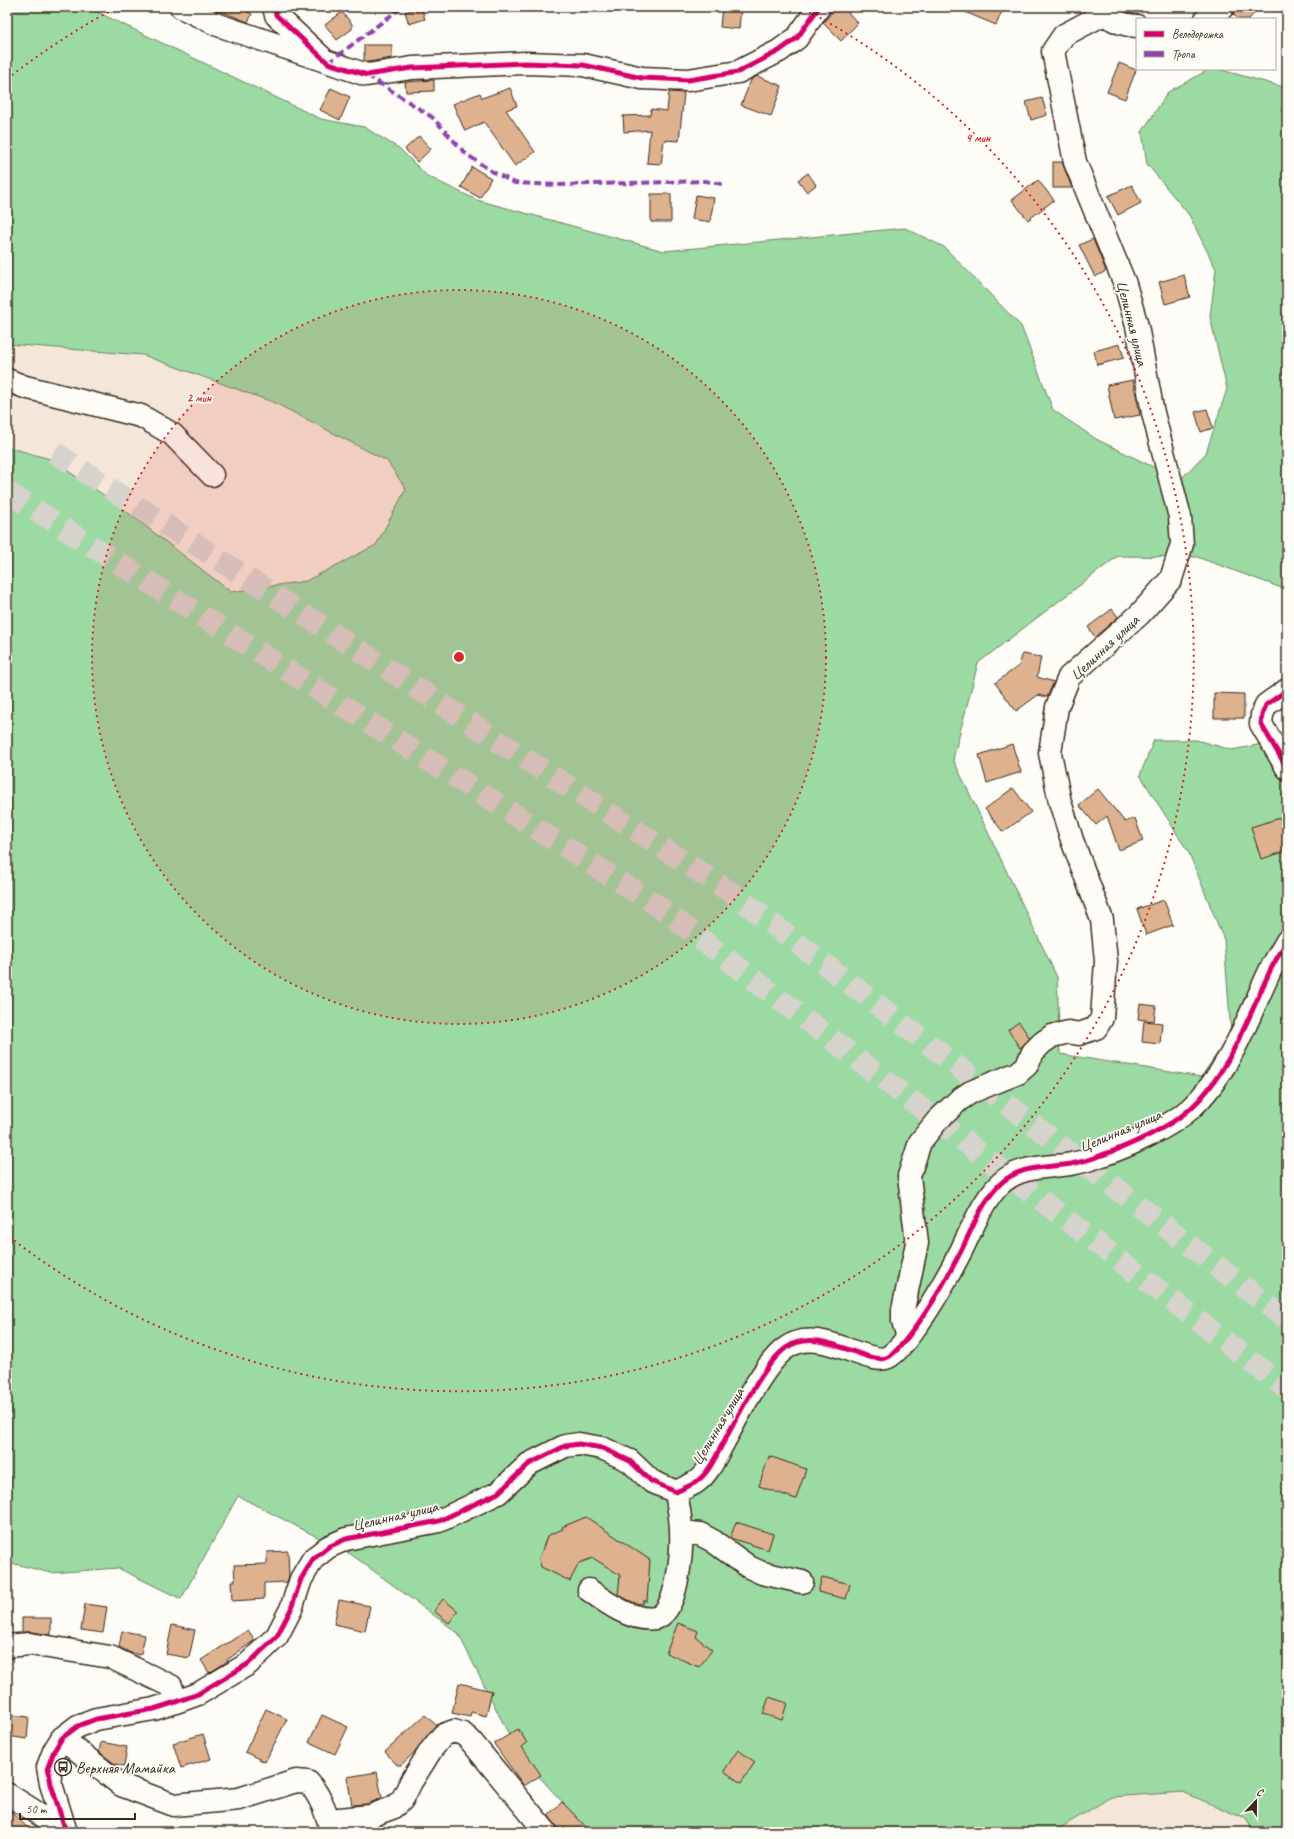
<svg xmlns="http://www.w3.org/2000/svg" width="1294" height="1839" font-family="Caveat,sans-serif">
	<rect width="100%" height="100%" fill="#fdfcf7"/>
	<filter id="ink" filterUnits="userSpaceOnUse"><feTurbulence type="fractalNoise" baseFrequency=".025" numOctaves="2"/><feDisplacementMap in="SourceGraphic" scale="8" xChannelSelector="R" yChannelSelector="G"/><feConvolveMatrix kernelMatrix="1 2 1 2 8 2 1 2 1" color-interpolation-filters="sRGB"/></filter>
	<g filter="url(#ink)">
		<path fill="#f4e6d8" d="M7,344L143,355L275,403L387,461L406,489L376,545L306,581L231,592L114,502L50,459L7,447Z
			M1183,1792L1248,1821L1252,1832H1060L1062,1828L1111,1797Z"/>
		<path fill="#9bdaa3" stroke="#6b8260" d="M7,7L91,9L321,119L364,127L400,149L427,176L477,200L664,251L905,228L944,247L1021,326L1053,410L1096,439L1180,480L1206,453L1227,389L1210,317L1216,269L1189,215L1147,164L1142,132L1168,92L1210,69H1218L1287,88V590L1197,557L1118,556L978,663L953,759L1057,977L1060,1054L1201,1077L1231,1033L1224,940L1189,853L1140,775L1154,740H1196L1232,750L1287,739V1832H1252L1248,1820L1183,1792L1111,1797L1062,1827L1060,1832H590L519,1755L458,1633L352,1555L238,1496L181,1599L118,1568L51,1573L7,1562V447L50,459L114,502L231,592L306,581L376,545L406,489L387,461L275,403L143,355L7,344Z"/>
		<path fill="#deb28f" stroke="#3b2a1e" d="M210,7H249L247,12L252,14L248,22Z
			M421,7L425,19L409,24L405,12Z
			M722,7H741L739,29L720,27Z
			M836,7H843L858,23L841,41L823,23Z
			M953,7H1004L996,25Z
			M1235,7H1260L1249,19H1238L1233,14Z
			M342,12L352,24V29L337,40L325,25Z
			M364,45H392V58L368,62L364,61Z
			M1119,63L1136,70L1125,99L1107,92Z
			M757,76L782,86L771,116L741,105L751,80Z
			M434,80V91L406,92L405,82Z
			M331,88L350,97L340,120L320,110Z
			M510,88L517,106L506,110L535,152L515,166L484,122L465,131L453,104L480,93L482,98Z
			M669,92L684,93L679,141L664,140L661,164L647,163L650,130L624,132L623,116L650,115L651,109L667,111Z
			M1042,98L1047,115L1031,120L1026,102Z
			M419,136L431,149L417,162L405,149Z
			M1053,162H1062L1072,188H1053Z
			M472,167L491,178L480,198L461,187Z
			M808,173L816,185L807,192L798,180Z
			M1038,180L1054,200L1028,220L1012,200Z
			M1132,185L1141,203L1118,215L1108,196Z
			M651,194H671V222H651Z
			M696,195L714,198L710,222L692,219Z
			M1093,239L1106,271L1095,277L1079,245Z
			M1184,275L1190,297L1165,304L1159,282Z
			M1120,344L1124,358L1097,365L1094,351Z
			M1133,380L1140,415L1114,420L1107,385Z
			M1207,409L1213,428L1201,432L1195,412Z
			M1112,609L1118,617L1095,637L1088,627Z
			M1022,654L1041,657L1037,677L1054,682L1047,697L1038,695L1016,711L995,683L1020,665Z
			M1214,693L1244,694V718H1214Z
			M1012,744L1021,772L987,783L979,755Z
			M1013,788L1031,812L1003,832L985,809Z
			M1098,789L1125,822L1135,818L1143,841L1119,850L1107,816L1096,825L1079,805Z
			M1280,818L1287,841V851L1261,859L1251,827Z
			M1164,900L1173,925L1146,935L1137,909Z
			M1140,1004L1156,1006L1154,1021L1138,1019Z
			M1144,1021L1162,1023L1160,1044L1142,1042Z
			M1019,1022L1030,1038L1020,1048L1008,1030Z
			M769,1456L806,1469L796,1499L759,1486Z
			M586,1517L650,1560L647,1601H643V1604L635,1603L618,1595L620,1575L593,1558L579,1563L570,1581L541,1567L539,1559L547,1536L563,1529L562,1527Z
			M736,1522L773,1534L768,1550L730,1538Z
			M288,1551L289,1576L287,1582L264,1583V1599L232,1601L231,1581H235L234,1565L267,1564V1552Z
			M822,1577L850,1584L846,1599L818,1592Z
			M443,1599L458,1611L449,1623L434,1611Z
			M339,1600L370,1606L365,1631L334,1624Z
			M85,1604L107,1607L103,1633L81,1630Z
			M22,1618H51V1635L32,1632H22Z
			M678,1623L698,1631L696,1637L712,1650L699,1667L666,1653Z
			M172,1625L195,1630L189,1658L166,1654Z
			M248,1630L255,1640L227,1660L228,1661L209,1673L201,1660Z
			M122,1631L145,1635L141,1655L131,1653L119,1647Z
			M459,1683L492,1691L486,1716L471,1712L470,1717L452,1713Z
			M769,1697L787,1703L782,1720L763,1714Z
			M266,1709L287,1719L265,1762L245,1752Z
			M7,1715L29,1717L27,1739L7,1736Z
			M322,1715L348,1727L335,1754L309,1742Z
			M425,1715L436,1725L416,1751L401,1765H397L385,1752Z
			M518,1729L527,1743L522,1747L541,1775L524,1786L494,1744Z
			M203,1734L211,1759L181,1768L173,1743Z
			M101,1742L127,1747L124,1766L115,1764L99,1752Z
			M738,1750L755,1762L741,1783L724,1771Z
			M377,1772L382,1798L367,1804L352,1805L347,1777Z
			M562,1802L591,1832H561L548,1815Z
			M7,1809L9,1810L32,1832H7Z"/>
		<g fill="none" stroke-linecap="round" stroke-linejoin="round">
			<path stroke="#d6d2cc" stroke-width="22" stroke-dasharray="22 11" stroke-linecap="butt" d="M54,452L735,895L1287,1320"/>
			<path stroke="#d6d2cc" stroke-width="22" stroke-dasharray="22 11" stroke-linecap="butt" d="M7,492L658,906L1287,1389"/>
			<g stroke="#3b2a1e" stroke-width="25">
				<path id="minor" d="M181,7L218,25L367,75L412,68L525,63L583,65L642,78L688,80L738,72L779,51L797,38L819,7
					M274,7L276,15L321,57
					M1095,7C1109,18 1119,25 1137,26
					M1206,19L1218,12L1223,7
					M7,380L25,387L141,416L172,434L212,475
					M1287,690L1266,705L1262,715L1261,724L1287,768
					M908,1337L903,1321V1310L917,1243L909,1176L920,1142L937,1121L959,1100L971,1092L1018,1073L1027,1065L1033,1052L1042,1043L1052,1036L1069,1032L1079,1034L1096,1028L1102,1018L1106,961L1102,920L1072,840L1060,802L1050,753L1057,707L1069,677L1140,614L1171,579L1182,544L1180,517L1153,413L1137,326L1125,284L1075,162L1053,51L1064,35L1104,14
					M681,1532L700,1534L713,1541L749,1567L762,1573L802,1582
					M589,1590C605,1602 633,1622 655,1618C678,1614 682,1550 681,1531C681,1518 678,1505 676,1492
					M7,1646L30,1644L110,1657L171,1686L176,1702
					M62,1738L121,1785L174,1805L239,1799L296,1781L308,1782C320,1795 328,1815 331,1832
					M7,1794L47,1819L63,1832
					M329,1820L370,1816L392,1808L402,1800L411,1782L431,1750L443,1735L454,1731L463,1734L470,1740L546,1832
					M66,1832L51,1784L48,1767L54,1751L62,1738L78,1726L96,1719L154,1709L176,1702L198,1694L248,1664L277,1636L291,1609L301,1579L313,1559L328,1547L346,1539L439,1521L498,1493L529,1464L565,1446L579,1444L602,1448L630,1461L651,1481L676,1492C682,1489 690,1486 696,1482C708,1474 715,1458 722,1445C736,1420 764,1363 786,1348C821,1323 870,1370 890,1356C900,1349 907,1338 914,1329C931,1307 948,1276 961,1251C972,1229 981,1204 999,1185C1019,1165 1046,1168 1071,1164C1081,1162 1092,1159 1102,1155C1127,1147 1170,1127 1190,1109C1228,1075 1248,1018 1269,973C1274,962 1281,952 1287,941"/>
			</g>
			<use href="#minor" stroke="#fdfcf7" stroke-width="22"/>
			<path stroke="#8e44ad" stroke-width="4" stroke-dasharray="8 4" stroke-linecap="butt" d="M328,63L402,7
				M367,75L432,117L466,154L491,171L515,183L558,185L705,181L722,184"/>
			<g stroke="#fdfcf7" stroke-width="8">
				<path id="cycleway" d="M274,7L276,15L328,63L367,75L412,68L525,63L583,65L642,78L688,80L738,72L779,51L797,38L819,7
					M1287,690L1266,705L1262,715L1261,724L1287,768
					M66,1832L51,1784L48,1767L54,1751L62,1738L78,1726L96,1719L154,1709L176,1702L198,1694L248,1664L277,1636L291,1609L301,1579L313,1559L328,1547L346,1539L439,1521L498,1493L529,1464L565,1446L579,1444L602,1448L630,1461L651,1481L676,1492C682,1489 690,1486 696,1482C708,1474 715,1458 722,1445C736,1420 764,1363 786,1348C821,1323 870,1370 890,1356C900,1349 907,1338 914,1329C931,1307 948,1276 961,1251C972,1229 981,1204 999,1185C1019,1165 1046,1168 1071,1164C1081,1162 1092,1159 1102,1155C1127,1147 1170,1127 1190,1109C1228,1075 1248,1018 1269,973C1274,962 1281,952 1287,941"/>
			</g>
			<use href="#cycleway" stroke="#d6006c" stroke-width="5"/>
		</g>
	</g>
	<circle cx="459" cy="657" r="367" fill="#d62828" fill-opacity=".12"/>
	<g fill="none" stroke="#d62828" stroke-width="2" stroke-dasharray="2 4">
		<circle cx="459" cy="657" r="367"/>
		<path d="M7 79A734 734 0 0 1 114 9M804 9A734 734 0 1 1 7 1235"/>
	</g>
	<defs>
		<g id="bus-ring" transform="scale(0.9)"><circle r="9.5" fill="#fdfcf7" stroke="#3b2a1e" stroke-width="1.5"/><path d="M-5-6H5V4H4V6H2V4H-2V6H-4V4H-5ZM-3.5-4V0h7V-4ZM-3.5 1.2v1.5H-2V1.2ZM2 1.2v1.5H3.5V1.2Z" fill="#3b2a1e"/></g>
	</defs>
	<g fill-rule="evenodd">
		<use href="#bus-ring" x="63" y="1767"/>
	</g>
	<g text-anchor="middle" stroke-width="3.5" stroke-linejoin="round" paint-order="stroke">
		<g font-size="16" fill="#3b2a1e" stroke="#fdfcf7">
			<text transform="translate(1133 323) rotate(76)" y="6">Целинная улица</text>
			<text transform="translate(1104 647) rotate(-43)" y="6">Целинная улица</text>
			<text transform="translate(1120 1130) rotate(-23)" y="6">Целинная улица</text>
			<text transform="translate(717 1426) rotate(-59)" y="6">Целинная улица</text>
			<text transform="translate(395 1515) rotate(-13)" y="6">Целинная улица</text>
		</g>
		<g font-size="16" fill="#3b2a1e" stroke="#fdfcf7" text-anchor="start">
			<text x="76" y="1773">Верхняя Мамайка</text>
		</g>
	</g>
	<circle cx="459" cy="657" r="6" fill="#d62828" stroke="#fdfcf7" stroke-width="2"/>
	<g font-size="12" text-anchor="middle" font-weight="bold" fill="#d62828" stroke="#fdfcf7" stroke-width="3.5" stroke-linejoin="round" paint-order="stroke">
		<text x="978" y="142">4 мин</text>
		<text x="199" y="402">2 мин</text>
	</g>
	<rect width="1294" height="1839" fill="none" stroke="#fdfcf7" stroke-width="24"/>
	<rect x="12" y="12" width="1270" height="1815" fill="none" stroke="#3b2a1e" stroke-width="1.5" filter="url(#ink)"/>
	<rect x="1136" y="18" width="140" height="52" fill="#fdfcf7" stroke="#afa8a0"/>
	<rect x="1144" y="31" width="20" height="6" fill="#d6006c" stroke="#afa8a0"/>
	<text x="1172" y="38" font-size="12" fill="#3b2a1e">Велодорожка</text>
	<rect x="1144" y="51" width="20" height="6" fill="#8e44ad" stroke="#afa8a0"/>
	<text x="1172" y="58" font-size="12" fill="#3b2a1e">Тропа</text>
	<g transform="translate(1256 1801) rotate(22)" stroke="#fdfcf7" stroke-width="3" paint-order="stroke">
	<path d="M0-3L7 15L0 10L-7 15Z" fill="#3b2a1e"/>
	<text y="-6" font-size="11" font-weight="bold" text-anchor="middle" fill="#3b2a1e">С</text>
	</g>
	<path d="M20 1813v6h115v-6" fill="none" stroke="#3b2a1e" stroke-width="2"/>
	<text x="26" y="1813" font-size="12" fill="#3b2a1e" stroke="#fdfcf7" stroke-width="3" paint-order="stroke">50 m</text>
</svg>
